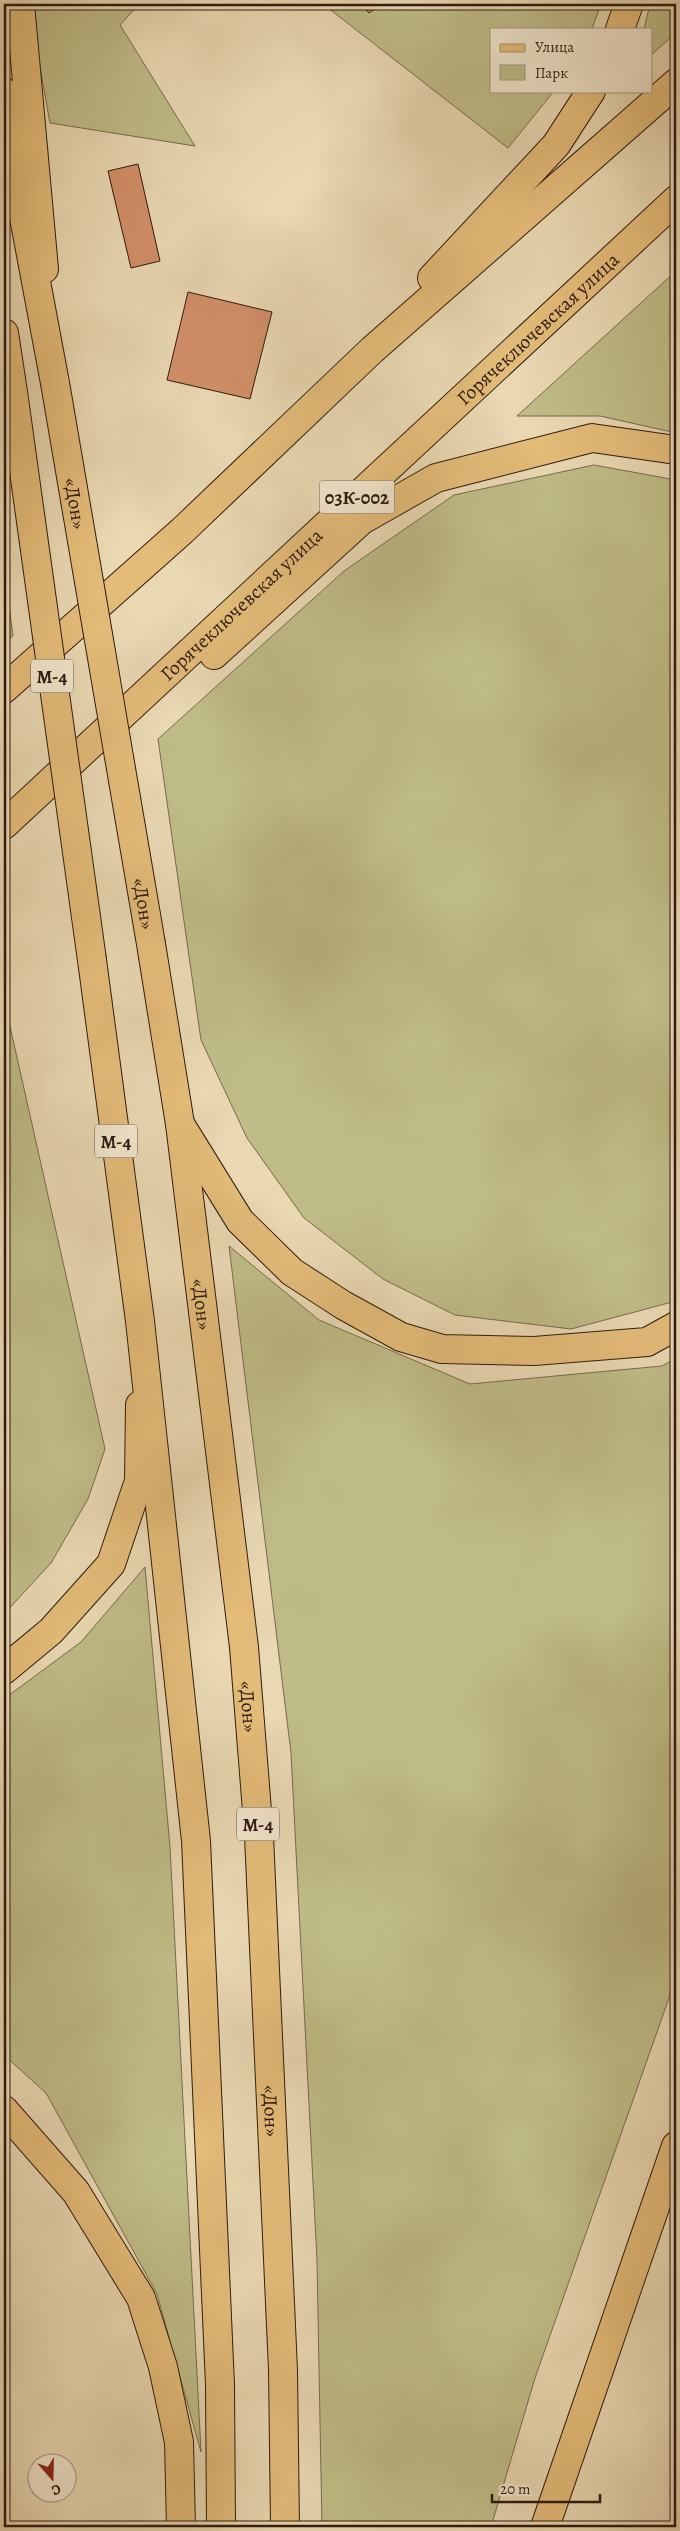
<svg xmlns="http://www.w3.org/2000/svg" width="680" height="2531" font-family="Alegreya,serif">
	<rect width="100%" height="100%" fill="#e9d8b2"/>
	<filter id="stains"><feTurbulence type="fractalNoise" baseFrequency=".004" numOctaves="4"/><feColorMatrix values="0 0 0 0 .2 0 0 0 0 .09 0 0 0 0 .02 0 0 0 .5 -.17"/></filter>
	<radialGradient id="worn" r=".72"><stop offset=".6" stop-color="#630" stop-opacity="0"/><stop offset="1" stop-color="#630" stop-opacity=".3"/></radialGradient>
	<path fill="#bfbc87" stroke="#766b4c" d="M31,4H139L120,25L195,146L50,123L31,17Z
		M323,4H601L592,29H491V91H554L508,148Z
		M650,4H676V33L651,55V29H644Z
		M676,271V433L600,416H517Z
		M594,465L676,480V1301L571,1329L455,1315L383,1279L304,1218L247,1138L201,1040L158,739L344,571L454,495Z
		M4,569L13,636L4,644Z
		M4,1009L7,1013L105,1449L88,1499L51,1563L4,1614Z
		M229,1246L319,1320L470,1384L662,1366L676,1358V1978L535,2378L491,2527H322L317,2260L291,1753Z
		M145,1567L170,1847L201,2452L157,2294L46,2093L4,2055V1699L81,1642Z"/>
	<path fill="#d28f69" stroke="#2e1a10" d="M361,4H381L369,13Z
		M138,164L160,261L131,268L108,171Z
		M188,292L272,312L250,399L167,380Z"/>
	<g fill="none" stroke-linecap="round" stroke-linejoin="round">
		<g stroke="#2e1a10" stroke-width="30">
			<g id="primary">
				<path d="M20,4L44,269"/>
				<path d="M620,29L629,4"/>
				<path d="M432,278L556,145L591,91"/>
				<path d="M214,655L362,520L436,478L592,438L676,450"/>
				<path d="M4,689L182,531L372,350L676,83"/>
				<path id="s1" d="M4,825L676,200"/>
				<path d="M180,1124L240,1221L292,1272L343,1305L401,1337L442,1349L534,1351L647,1342L676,1326"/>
				<path d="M4,1670L51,1631L111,1564L139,1481L140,1405"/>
				<path d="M4,2110L76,2192L141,2298L163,2367L179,2442L181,2527"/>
				<path d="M545,2527L676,2146"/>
			</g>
		</g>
		<g stroke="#2e1a10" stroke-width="30">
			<g id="highway">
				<path d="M4,92L20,196L55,383"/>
				<path d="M4,333L13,392"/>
				<path id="s2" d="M151,944L180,1124L244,1647L259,1836L283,2370L285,2527"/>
				<path d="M92,960L140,1321L196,1841L220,2385L221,2527"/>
			</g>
		</g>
		<use href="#primary" stroke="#e4bc79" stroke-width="28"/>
		<use href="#highway" stroke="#e4bc79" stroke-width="28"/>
		<g stroke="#2e1a10" stroke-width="30" stroke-linecap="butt">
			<g id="highway-bridge">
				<path id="s3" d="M55,383L151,944"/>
				<path d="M13,392L92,960"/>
			</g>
		</g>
		<use href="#highway-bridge" stroke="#e4bc79" stroke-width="28"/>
	</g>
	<g text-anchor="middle" stroke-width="4" stroke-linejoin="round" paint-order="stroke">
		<g fill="#f1e6cd" stroke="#685749" stroke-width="1">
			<rect x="319.5" y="480.5" width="75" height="33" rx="4"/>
			<rect x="31" y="659.5" width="42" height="33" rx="4"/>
			<rect x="95" y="1124.5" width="42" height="33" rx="4"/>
			<rect x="237" y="1807.5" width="42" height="33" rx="4"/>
		</g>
		<g font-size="19" font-weight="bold" fill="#2e1a10">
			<text x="357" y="504">03К-002</text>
			<text x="52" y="683">М-4</text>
			<text x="116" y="1148">М-4</text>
			<text x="258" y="1831">М-4</text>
		</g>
		<g font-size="20" fill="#2e1a10" stroke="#f1e6cd">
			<text dy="7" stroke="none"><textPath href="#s1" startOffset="729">Горячеключевская улица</textPath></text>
			<text dy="7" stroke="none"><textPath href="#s3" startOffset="122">«Дон»</textPath></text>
			<text dy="7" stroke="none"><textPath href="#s1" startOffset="324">Горячеключевская улица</textPath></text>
			<text dy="7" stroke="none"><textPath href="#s3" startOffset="528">«Дон»</textPath></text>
			<text dy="7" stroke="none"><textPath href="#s2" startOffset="364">«Дон»</textPath></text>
			<text dy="7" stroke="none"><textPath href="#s2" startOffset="769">«Дон»</textPath></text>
			<text dy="7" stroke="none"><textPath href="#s2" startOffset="1174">«Дон»</textPath></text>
		</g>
	</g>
	<rect width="680" height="2531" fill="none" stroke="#e9d8b2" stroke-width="20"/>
	<rect x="5" y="5" width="670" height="2521" fill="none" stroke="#2e1a10" stroke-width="2.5"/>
	<rect x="10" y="10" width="660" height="2511" fill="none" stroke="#2e1a10"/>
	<rect x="490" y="28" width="162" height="65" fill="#f1e6cd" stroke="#a39481"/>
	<rect x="500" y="44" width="25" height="8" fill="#e4bc79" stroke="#a39481"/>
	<text x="535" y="52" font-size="15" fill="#2e1a10">Улица</text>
	<rect x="500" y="65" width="25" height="15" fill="#bfbc87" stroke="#a39481"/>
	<text x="535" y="78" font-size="15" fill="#2e1a10">Парк</text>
	<g transform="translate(52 2478) rotate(160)"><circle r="24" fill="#f1e6cd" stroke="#a39481"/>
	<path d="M0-4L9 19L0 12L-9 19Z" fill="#8f2418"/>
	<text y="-8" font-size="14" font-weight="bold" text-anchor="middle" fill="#2e1a10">С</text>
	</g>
	<path d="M492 2494v8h108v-8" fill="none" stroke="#2e1a10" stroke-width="2.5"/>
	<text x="500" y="2494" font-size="15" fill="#2e1a10" stroke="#f1e6cd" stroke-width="4" paint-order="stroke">20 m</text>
	<rect width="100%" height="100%" filter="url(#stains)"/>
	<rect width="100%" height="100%" fill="url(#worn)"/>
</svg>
